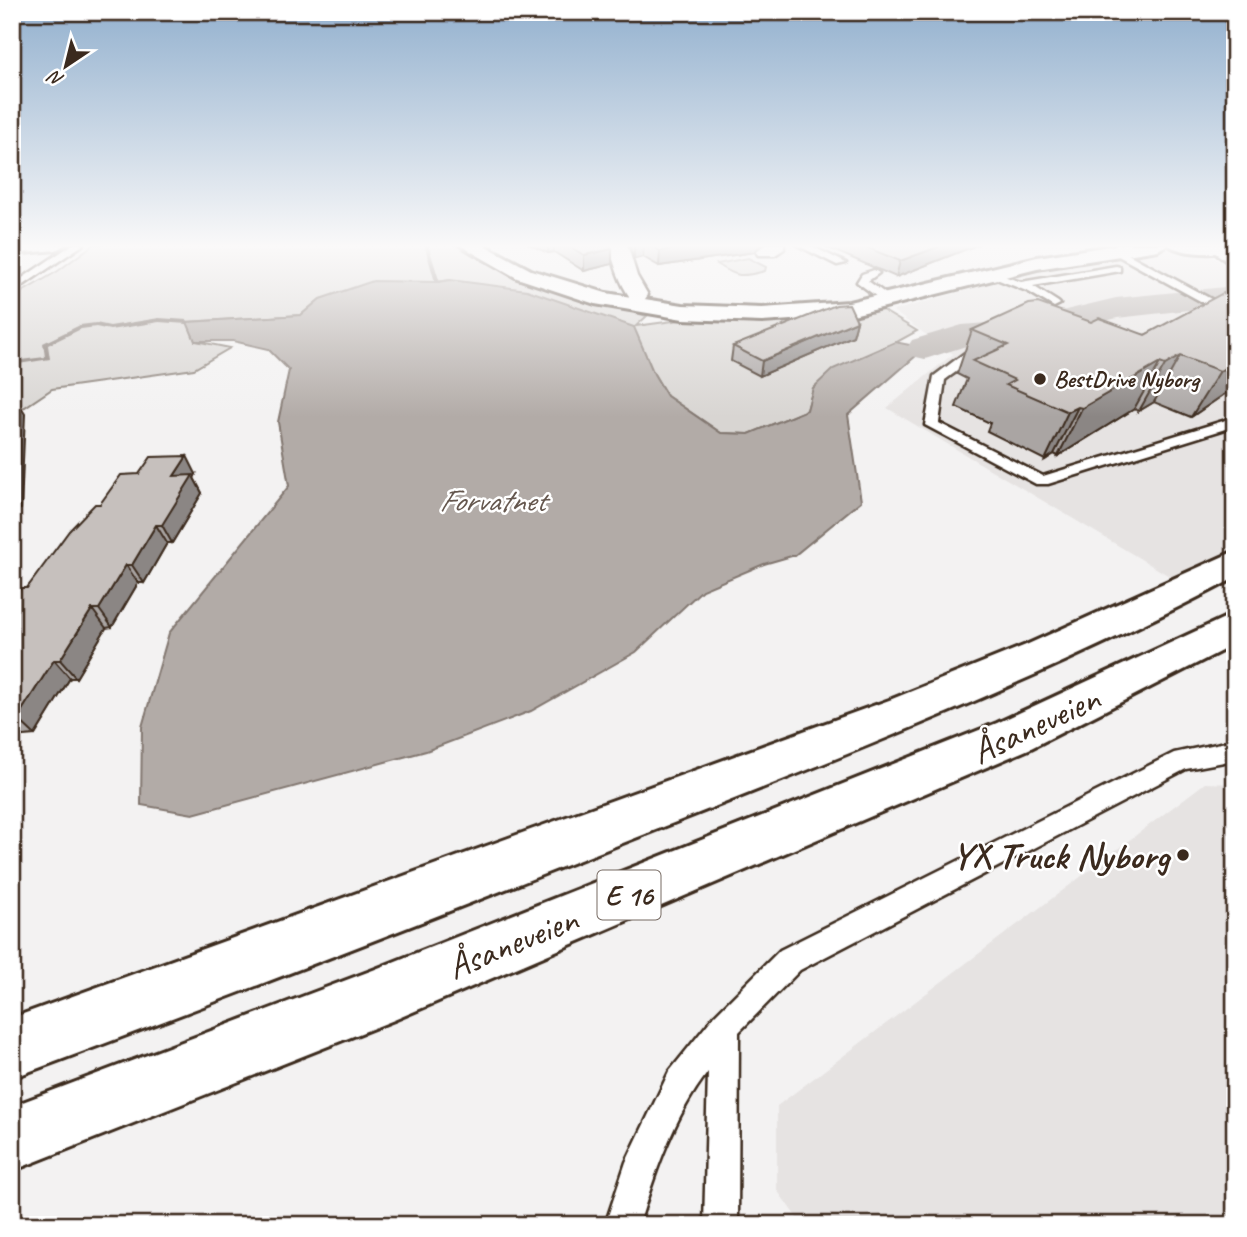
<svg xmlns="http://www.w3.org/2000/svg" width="1247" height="1237" font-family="Caveat,sans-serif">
	<rect width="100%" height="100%" fill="#f3f2f2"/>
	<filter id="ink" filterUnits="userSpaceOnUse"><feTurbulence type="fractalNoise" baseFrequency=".0143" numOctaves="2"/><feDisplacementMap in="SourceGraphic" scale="14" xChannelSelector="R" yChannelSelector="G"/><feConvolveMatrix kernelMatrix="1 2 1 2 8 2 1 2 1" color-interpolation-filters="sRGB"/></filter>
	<g filter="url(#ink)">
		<path fill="#e6e3e2" d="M1199,247L1235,273V552L1171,577L887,408L953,354L893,311L1101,252Z
			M1205,783L1235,784V1225H802L777,1190V1106Z"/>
		<path fill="#d8d5d2" stroke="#8a8078" stroke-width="2" d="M94,244H455C513,284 581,296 647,316L636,326L688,319L765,322L882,310L917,331L813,388L807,410L749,434L721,433L667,396L654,374L450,280L320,299L301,315L188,322L195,341L230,348L194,369L52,389L25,407L12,411V298L58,271Z
			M748,258L766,267L765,271C741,277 738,278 717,264Z"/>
		<path fill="#b2aba7" stroke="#827770" stroke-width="2" d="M450,280L527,290L634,327L654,374L667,396L721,433L749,434L807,410L813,388L833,369L895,342L925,348L848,415L861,501L795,555L764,564L702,590L636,652L531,711L426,751L193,814L141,805L142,727L169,633L289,486L278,422L289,370L268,349L233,341H195L187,322L301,315L320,299L373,281L438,282Z"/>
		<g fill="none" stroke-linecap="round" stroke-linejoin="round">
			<path fill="#827770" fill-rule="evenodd" d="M424,244H428L440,283L435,282Z
				M159,318L187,320L190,322L187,324L159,322L110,330L96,327L81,329L48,345L50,359L12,365V361L45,357L43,343L80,325L96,323L110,326Z"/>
			<path fill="#b2aba7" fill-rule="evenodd" d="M1235,286L1233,305L1117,318L1024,342L966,346L925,359L912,356L907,348L912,340L962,325L1024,320L1116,298Z"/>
			<g stroke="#3b2a1e" stroke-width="5">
				<path id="lane" d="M73,244H84L12,293V285Z
					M795,244H807L846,263L837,265Z
					M1111,248H1117L1235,312V320L1111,252Z
					M1116,266L1120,267V271L1033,286L1058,302L1060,304L1054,307L1029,292L984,274L989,271L1021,282Z
					M874,270L879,273L868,281L893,299V303H885L857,282L862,274Z
					M983,345L989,349C976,360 959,369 945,380L939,423L1043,476L1223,421L1235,415V426L1048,484H1036L925,425L934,376L966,352Z
					M1235,740V760L1186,769L800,970L739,1032L738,1225H704L708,1072C674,1116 655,1172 639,1225H605L626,1162L669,1072L714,1016L780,950L1174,753Z"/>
			</g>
			<g stroke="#3b2a1e" stroke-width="5">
				<path id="street" d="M609,244H627L637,276L648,295L645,299H631C619,282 614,264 609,244Z
					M766,244H784V249L775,255H758L756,251Z"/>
			</g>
			<g stroke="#3b2a1e" stroke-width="6">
				<path id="secondary" d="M12,244H66L56,250L12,254Z
					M458,244H482L531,270L606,293L683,305L762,308L849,302L1037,257L1123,244H1225L1229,248C1221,257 1176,253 1168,244L1158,250L1037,269L849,316L762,322L683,319L595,304L517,278Z"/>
			</g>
			<g stroke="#3b2a1e" stroke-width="6">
				<path id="primary" d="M1203,244H1226L1235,249V264L1228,262Z"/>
			</g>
			<g stroke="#3b2a1e" stroke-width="6">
				<path id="highway" d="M1235,551V578C1056,672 869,746 681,820C459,908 236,995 12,1078V1018L892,699L1026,645Z
					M1235,613V644L1029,749L394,1020L12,1171V1106L373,970L997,723Z"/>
			</g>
			<use href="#lane" fill="#fff" fill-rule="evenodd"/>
			<use href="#street" fill="#fff" fill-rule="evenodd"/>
			<use href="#secondary" fill="#fff" fill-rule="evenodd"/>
			<use href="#primary" fill="#fff" fill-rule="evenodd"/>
			<use href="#highway" fill="#fff" fill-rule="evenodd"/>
		</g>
		<path fill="#aaa5a3" stroke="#3b2a1e" stroke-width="2" d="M528,244H610L612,264L584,271L554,252L548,253Z
			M629,244H762L754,252L659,266L643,257L634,259Z
			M825,244H978L977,245L896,277L826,247Z
			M1235,297V387L1191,417L1154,402L1139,411L1134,409L1058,456L1054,454L1045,460L987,431L990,423L956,407L967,379L957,374L972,330L1091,322L1145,335Z
			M857,321L853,336L760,376L731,361L733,346Z
			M196,474L194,478L202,493L172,543H167L144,583H138L112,627L106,628L76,678H70L35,735L12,737V600L27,588L100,504Z"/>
		<path fill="#8b8684" stroke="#3b2a1e" stroke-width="2" d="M548,244H554V252L548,253Z
			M634,244H644L643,257L634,259Z
			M707,244H762L754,252L659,266L660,251Z
			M946,244H978L977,245L896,277L900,261Z
			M12,245L19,256L12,260Z
			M612,249V264L584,271V255Z
			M857,321L853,336L760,376L762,361Z
			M1180,356L1154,402L1139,411L1165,365Z
			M1235,361V387L1191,417L1220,371Z
			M1160,363L1134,409L1058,456L1082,408Z
			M15,398L25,414L21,509L12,511V434Z
			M1078,407L1054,454L1045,460L1068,412Z
			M187,456L196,474L194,478L202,493L172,543L162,525L174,476Z
			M156,525L167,543L144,583L132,565Z
			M126,565L138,583L112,627L99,609Z
			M92,609L106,628L76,678L60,660Z
			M54,660L70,678L35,735L17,718Z"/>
		<path fill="#c6c0bd" stroke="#3b2a1e" stroke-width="2" d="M565,244H610L612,249L584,255Z
			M648,244H707L660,251Z
			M858,244H946L900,261Z
			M1223,293L1235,297V361L1220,371L1180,356L1165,365L1160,363L1082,408L1078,407L1068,412L1006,385L1015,380L973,361L1008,345L972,330L1029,304L1038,303L1091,322L1099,318L1145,335Z
			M849,304L857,321L762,361L733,346L836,305Z
			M15,398L12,434V399Z
			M187,456L174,476L193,475L162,525H156L132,565H126L99,609H92L60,660H54L17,718H12V600L21,588H27L69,531L95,504H100L121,475L139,474L151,457Z"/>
	</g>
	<linearGradient id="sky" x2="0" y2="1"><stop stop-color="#92b0ce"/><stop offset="0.59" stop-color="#faf9f9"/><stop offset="1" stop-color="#faf9f9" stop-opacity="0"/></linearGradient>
	<rect width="1247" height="417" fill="url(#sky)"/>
	<g fill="#3b2a1e" stroke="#fff" stroke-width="2.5">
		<circle cx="1040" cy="379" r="7"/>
		<circle cx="1183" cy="855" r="7"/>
	</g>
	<g text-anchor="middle" stroke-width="5" stroke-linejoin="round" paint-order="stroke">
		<g font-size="24" font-weight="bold" fill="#3b2a1e" stroke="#fff" text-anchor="start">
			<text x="1054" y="387">BestDrive Nyborg</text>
		</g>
		<rect fill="#fff" stroke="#766a62" stroke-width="2" x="597.5" y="870.5" width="63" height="49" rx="5"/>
		<g font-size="28" font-weight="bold" fill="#3b2a1e">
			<text x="629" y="905">E 16</text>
		</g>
		<g font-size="32" font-style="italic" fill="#65574e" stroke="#fff">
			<text x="492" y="511">Forvatnet</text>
		</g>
		<g font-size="37" fill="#3b2a1e" stroke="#fff">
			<text transform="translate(1035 724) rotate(-25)" y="13">Åsaneveien</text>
			<text transform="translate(512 942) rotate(-22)" y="13">Åsaneveien</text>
		</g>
		<g font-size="37" font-weight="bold" fill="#3b2a1e" stroke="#fff" text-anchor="end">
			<text x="1169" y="868">YX Truck Nyborg</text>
		</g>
	</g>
	<rect width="1247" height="1237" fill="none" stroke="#fff" stroke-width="42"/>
	<rect x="21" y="21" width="1205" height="1195" fill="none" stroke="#3b2a1e" stroke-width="2.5" filter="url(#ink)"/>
	<g transform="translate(66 66) rotate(215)" stroke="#ffffff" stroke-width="5" paint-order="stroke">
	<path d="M0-5L12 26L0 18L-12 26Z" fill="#3b2a1e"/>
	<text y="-10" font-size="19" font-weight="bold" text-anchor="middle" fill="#3b2a1e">N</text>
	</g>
</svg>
